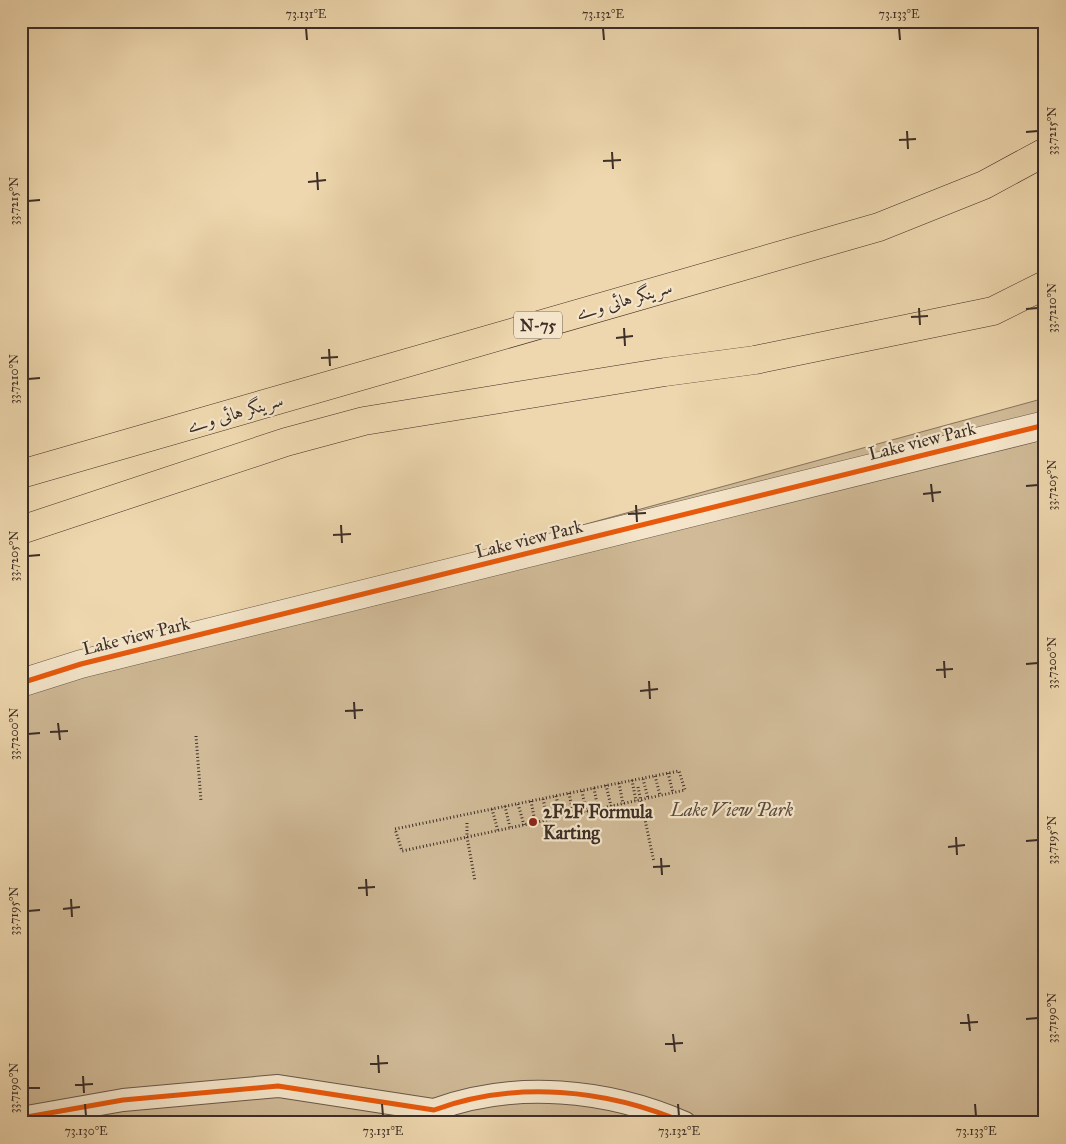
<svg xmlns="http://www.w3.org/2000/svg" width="1066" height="1144" font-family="'IM FELL Great Primer',Amiri,serif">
	<rect width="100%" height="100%" fill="#eed7ae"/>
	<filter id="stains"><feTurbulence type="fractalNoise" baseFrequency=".004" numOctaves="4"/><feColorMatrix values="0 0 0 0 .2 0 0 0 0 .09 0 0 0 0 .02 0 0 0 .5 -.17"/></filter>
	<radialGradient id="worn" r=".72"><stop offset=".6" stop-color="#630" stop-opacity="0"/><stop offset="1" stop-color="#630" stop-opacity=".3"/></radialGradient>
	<path fill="#d0ba97" stroke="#86745f" d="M1045,398V1123H21V668L568,529Z"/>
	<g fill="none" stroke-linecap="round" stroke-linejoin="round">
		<g stroke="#695849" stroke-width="24">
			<path id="minor" d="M21,1118L123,1100L278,1086L434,1110C515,1080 607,1089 685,1123"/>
		</g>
		<g stroke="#695849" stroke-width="29">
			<path id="tertiary" d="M21,683L81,664L1045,425"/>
		</g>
		<g stroke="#3d2e27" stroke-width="29">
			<path id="trunk" d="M21,474L879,227L984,185L1045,152
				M21,530L286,442L364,421L665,372L755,360L993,311L1045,285"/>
		</g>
		<path stroke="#3d2e27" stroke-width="3" stroke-dasharray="1 2.5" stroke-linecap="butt" d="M196,736L201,801
			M668,773L673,793
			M655,776L660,795
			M643,779L648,798
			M632,780L636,801
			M619,783L623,804
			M606,785L611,806
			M638,787L654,862
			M594,788L598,809L402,851L395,829Z
			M594,788L679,771L685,790L598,809
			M582,791L586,812
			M569,793L573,814
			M556,796L561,817
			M543,799L548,820
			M531,801L535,822
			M518,804L524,825
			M505,806L510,828
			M492,809L498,831
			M467,823V837L475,881"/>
		<use href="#minor" stroke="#f4e5ca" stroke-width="22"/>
		<use href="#tertiary" stroke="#f4e5ca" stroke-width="28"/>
		<use href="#trunk" stroke="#eed7ae" stroke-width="28"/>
		<g stroke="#f4e5ca" stroke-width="8">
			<path id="cycleway" d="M21,683L81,664L1045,425
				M21,1118L123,1100L278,1086L434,1110C515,1080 607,1089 685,1123"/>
		</g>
		<use href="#cycleway" stroke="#e8590c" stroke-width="5"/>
	</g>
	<path fill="none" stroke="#3d2e27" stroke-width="2" d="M306,28L307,40M603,28L604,40M899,28L900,40M907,131L908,149M1026,132L1038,131M899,140L916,139M612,152L613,169M603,161L621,160M317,172L318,190M308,182L326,180M28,201L40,200M919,308L920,325M1026,309L1038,308M911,317L928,316M624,328L625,346M616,338L633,336M329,349L330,366M321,358L338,357M28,379L40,378M931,484L933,502M1026,486L1038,485M923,494L941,492M636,505L637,522M628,514L646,513M341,525L342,543M333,535L351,534M28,556L40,555M944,661L945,678M1026,664L1038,663M936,670L953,669M649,681L650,699M640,691L658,689M354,702L355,719M345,711L363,710M58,723L60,740M50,732L68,731M28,734L40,733M956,837L957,855M1026,841L1038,840M948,847L965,845M661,858L662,875M653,867L670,866M366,879L367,896M358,888L375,887M71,899L72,917M63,909L80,907M28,911L40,910M968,1014L970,1031M1026,1019L1038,1018M960,1023L978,1022M673,1034L675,1052M665,1044L683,1043M378,1055L379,1073M370,1064L388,1063M83,1076L84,1093M75,1085L93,1084M28,1088H40M85,1104L86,1116M382,1104L383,1116M678,1104L679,1116M975,1104L976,1116"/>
	<circle fill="#8f2418" stroke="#f4e5ca" stroke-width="2" cx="533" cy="822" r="5"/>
	<g text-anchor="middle" stroke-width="4.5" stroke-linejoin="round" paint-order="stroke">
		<rect fill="#f4e5ca" stroke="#746558" stroke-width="1" x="514" y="311.5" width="48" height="27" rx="4"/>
		<g font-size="16" font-weight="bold" fill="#3d2e27">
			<text x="538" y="331">N-75</text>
		</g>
		<g font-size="18" fill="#3d2e27" stroke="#f4e5ca">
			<text transform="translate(624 300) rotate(-16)" y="6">سرینگر ہائی وے</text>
			<text transform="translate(235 413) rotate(-16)" y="6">سرینگر ہائی وے</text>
			<text transform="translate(922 441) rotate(-14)" y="6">Lake view Park</text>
			<text transform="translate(529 539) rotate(-14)" y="6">Lake view Park</text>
			<text transform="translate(136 636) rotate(-14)" y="6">Lake view Park</text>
		</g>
		<g font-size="18" font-style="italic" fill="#5a4a3d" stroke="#f4e5ca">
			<text x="732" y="816">Lake View Park</text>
		</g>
		<g font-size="18" font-weight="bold" fill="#3d2e27" stroke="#f4e5ca" text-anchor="start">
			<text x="543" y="818">2F2F Formula<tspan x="543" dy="21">Karting</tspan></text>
		</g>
	</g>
	<rect width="1066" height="1144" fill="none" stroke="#eed7ae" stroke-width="55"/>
	<rect x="28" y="28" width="1010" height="1088" fill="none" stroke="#3d2e27" stroke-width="2"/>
	<g font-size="12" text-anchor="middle" fill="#3d2e27">
		<text x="306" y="18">73.131°E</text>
		<text x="603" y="18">73.132°E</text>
		<text x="899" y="18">73.133°E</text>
		<text transform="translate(1052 131) rotate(-90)" y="4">33.7215°N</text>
		<text transform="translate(14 201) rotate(-90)" y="4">33.7215°N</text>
		<text transform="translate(1052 308) rotate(-90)" y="4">33.7210°N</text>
		<text transform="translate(14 379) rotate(-90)" y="4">33.7210°N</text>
		<text transform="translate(1052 485) rotate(-90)" y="4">33.7205°N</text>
		<text transform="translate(14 556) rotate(-90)" y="4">33.7205°N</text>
		<text transform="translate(1052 663) rotate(-90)" y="4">33.7200°N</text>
		<text transform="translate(14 734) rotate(-90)" y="4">33.7200°N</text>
		<text transform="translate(1052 840) rotate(-90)" y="4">33.7195°N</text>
		<text transform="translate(14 911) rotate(-90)" y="4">33.7195°N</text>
		<text transform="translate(1052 1018) rotate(-90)" y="4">33.7190°N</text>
		<text transform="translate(14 1088) rotate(-90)" y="4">33.7190°N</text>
		<text x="86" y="1135">73.130°E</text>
		<text x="383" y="1135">73.131°E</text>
		<text x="679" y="1135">73.132°E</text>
		<text x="976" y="1135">73.133°E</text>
	</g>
	<rect width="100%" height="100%" filter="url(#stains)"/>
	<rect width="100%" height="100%" fill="url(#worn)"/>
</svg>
